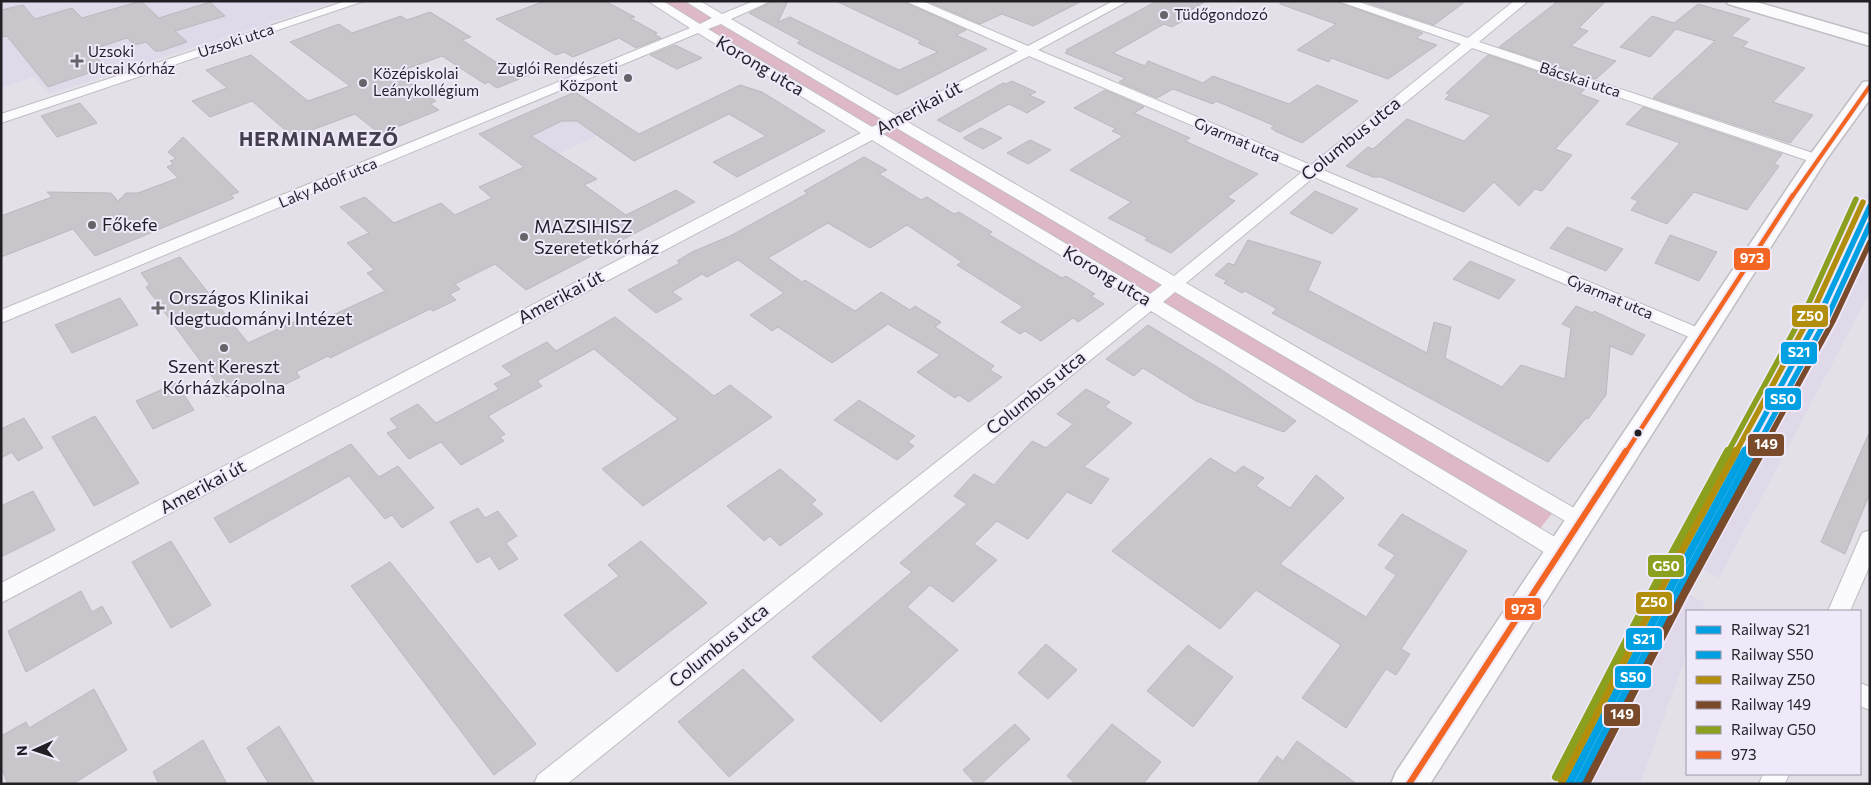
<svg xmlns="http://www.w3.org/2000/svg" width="1871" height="785" font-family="Commissioner,sans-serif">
	<rect width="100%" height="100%" fill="#e3e0e8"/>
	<path fill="#e0d9ea" d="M1,1H337L49,94L34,77L1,88Z
		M575,92L623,123L527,169L479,134Z
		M1870,187V292L1719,578L1672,553Z
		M1659,578L1705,603L1702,611H1687V653L1640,784H1552Z"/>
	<path fill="#dfb8c7" d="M661,1H683L1554,511L1538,531Z"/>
	<path fill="#c9c6cb" stroke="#bcb8be" d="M141,1L159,18L210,2L225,16L175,31L187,42L161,51H155L146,42L134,45L127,38L90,50L106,67L48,87L7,36L1,37V10L23,5L35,19L72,8L82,18Z
		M545,1H605L635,17L630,18L657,33L654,34L661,38L636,48L619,38L573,57L564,52L556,55L496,19Z
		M773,1H788L778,22L790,17L899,70L938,52L918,43L921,41L836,1H903L966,30L956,35L987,49L897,95L797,43L801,41L749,13Z
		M927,1H1082L1033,26L1002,14L980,24Z
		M1157,1H1206L1184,14L1191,16L1172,27L1164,24L1113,53L1145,66L1148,61L1203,83L1213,76L1289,104L1317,85L1358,101L1302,143L1275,131L1271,128L1275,126L1216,101L1213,104L1173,89L1157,98L1119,82L1125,78L1065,53L1068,51L1066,50Z
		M1280,1H1336L1423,33L1416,38L1437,45L1388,79L1331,58L1329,62L1297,50L1336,24L1280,4Z
		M1363,1H1466L1434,25Z
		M1558,1H1606L1579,28L1588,31L1571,46L1616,61L1596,79L1499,47Z
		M1698,4L1750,19L1731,36L1748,42L1743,47L1805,68L1773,102L1813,115L1790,143L1653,98L1715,41L1676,29L1650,57L1620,47L1652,16L1674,23Z
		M430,12L471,37L462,40L502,66L509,63L529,75L497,88L488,82L485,84L442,56L403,70L407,73L400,76L436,101L430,104L439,110L380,134L355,114L293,137L252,101L210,117L192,101L227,88L206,70L251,55L308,101L350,86L290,42L339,24L352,33L401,16L407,20Z
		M675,45L702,58L677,69L650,55Z
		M1488,55L1586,88L1580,94L1599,101L1555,149L1572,155L1542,191L1535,189L1519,206L1494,182L1464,212L1381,177H1373L1346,166L1368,147L1373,149L1407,119L1464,141L1491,115L1445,99L1450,94L1446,93Z
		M1012,81L1036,92L1029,95L1045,102L1027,113L1009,104L960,132L937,120L1003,83L1006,84Z
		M740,85L762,92L825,131L737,177L713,162L766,136L729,114L634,161L577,121H562L531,136L597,179L584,185L626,215L676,190L695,202L526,290L495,264L455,284L460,289L450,294L456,300L433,311L430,309L330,358L328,356L296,372L300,377L268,393L259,381L227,397L146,287L150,285L141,273L180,257L248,343L302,318L309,326L385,291L367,273L374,270L347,243L369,233L340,207L365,197L394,223L441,203L455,215L492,198L479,187L524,167L479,134L575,92L639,134Z
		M1105,90L1144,107L1134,113L1190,138L1185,141L1258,174L1227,197L1235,201L1171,253L1145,240L1148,238L1108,218L1131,202L1070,170L1123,136L1112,131L1116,129L1074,108Z
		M80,103L97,123L57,137L41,116Z
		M1643,107L1782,154L1774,164L1779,166L1747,210L1694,192L1667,224L1631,210L1638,201L1631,198L1680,143L1626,124Z
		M981,128L1002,138L983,149L963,138Z
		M183,137L239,192L231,195L234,198L95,256L73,229L1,257V216L52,197L47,192L111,193L118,201L126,193H138L178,178L167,167L173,164L170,161L176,159L168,152Z
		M1030,140L1051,150L1028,164L1007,153Z
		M864,157L887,170L879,174L921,200L927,197L954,214L959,212L992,232L988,234L1062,278L1066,276L1095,294L1091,296L1104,304L1078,322L1073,318L1041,341L1025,331L1020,334L1001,322L1023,307L957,265L962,262L907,225L870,248L828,223L768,258L802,282L805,280L855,311L881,292L910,310L915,306L941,322L935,327L994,366L990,370L1002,377L969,402L959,395L955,398L917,372L940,355L888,324L832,363L778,327L772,331L750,315L784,293L738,260L707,277L702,274L672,292L682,299L656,313L628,290L680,263L677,261L692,252L730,236L808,193L804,191Z
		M1315,191L1358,209L1332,234L1290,213Z
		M1567,227L1623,249L1606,271L1550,248Z
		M1670,235L1717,252L1699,281L1655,263Z
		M1248,240L1321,262L1308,290L1427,353L1434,322L1451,327L1445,358L1502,387L1521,365L1565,379L1571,328L1562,324L1576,306L1593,313L1594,311L1645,335L1632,355L1610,346L1606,395L1588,419L1586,418L1548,462L1272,313L1277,309L1245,291L1242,293L1224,283L1227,281L1215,275L1228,263L1234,265Z
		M1470,261L1515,280L1499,299L1453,279Z
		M120,298L138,325L72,353L55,325Z
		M615,317L714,396L730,385L772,417L643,506L602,469L678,419L594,349L537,381L542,386L488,416L505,434L500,437L504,441L461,465L441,442L409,459L387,433L398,428L390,419L418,404L436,423L499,389L494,384L512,375L502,366L547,342L556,351Z
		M1148,325L1222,370L1296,421L1284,432L1196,401L1143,368L1134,376L1106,359Z
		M176,383L194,410L153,429L136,401Z
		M1086,389L1110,402L1105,407L1132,423L1084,467L1109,479L1091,504L1067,492L1028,539L997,521L974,544L997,560L976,580L953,602L930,585L907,607L958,650L881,722L812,657L912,572L900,563L967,504L954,496L974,474L994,485L1032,441L1046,448L1073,424L1057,414Z
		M859,400L915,436L908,442L914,446L897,460L834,420Z
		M95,416L139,483L94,506L52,437Z
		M24,418L43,448L18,461L12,452L1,458V429Z
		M1870,431V493L1845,554L1821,542Z
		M351,444L379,477L398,466L434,508L402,528L392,515L385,519L349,476L230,543L214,518Z
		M1210,458L1235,473L1243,466L1264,478L1256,486L1290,508L1316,475L1344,498L1280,564L1366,617L1396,575L1385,568L1395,555L1378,545L1402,514L1467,551L1401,649L1410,654L1396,675L1386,669L1346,728L1302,698L1341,645L1256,590L1220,629L1112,551Z
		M780,469L816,500L811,504L823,514L780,546L770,536L764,541L727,506Z
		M33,491L55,530L1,557V506Z
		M478,508L485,518L498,511L517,536L506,543L518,559L499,570L490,556L477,563L450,522Z
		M171,541L211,605L171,628L132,562Z
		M641,541L707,603L617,672L564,615L619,576L608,565Z
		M390,562L536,744L494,775L351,586Z
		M81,591L92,612L102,606L112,623L26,672L8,631Z
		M1046,644L1077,670L1048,699L1018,673Z
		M1188,645L1233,677L1193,727L1147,691Z
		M743,669L794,720L729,777L678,722Z
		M94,689L127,750L73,784H8L1,768V736L26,722L29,728Z
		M1015,724L1030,739L981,784H976L963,770Z
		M1112,724L1161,762L1143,784H1076L1067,776Z
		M279,726L315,784H269L247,748Z
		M203,740L227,784H159L153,772Z
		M1297,741L1357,784H1257L1277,756L1283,761Z"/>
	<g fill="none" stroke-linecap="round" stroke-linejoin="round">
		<g stroke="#c0bdc3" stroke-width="2">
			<path id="street" d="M346,1H364L1,123V114Z
				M648,1H663L700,24L712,18L685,1H700L722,14L754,1H771L731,19L896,115L1018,51L905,1H922L1028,46L1113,1H1128L1038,50L1311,165L1461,44L1338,1H1356L1468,38L1514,1H1528L1479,42L1822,156L1824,159L1822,162H1812L1472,48L1323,170L1708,332L1711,336L1708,340H1696L1314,177L1186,283L1586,515L1590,521L1586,527L1579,529L1175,292L1163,302L1568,545L1571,551L1568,557L1560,560L1552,557L1151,311L567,784H534L538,775L1139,303L872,140L1,603V583L861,133L698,33L1,323V310L690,28ZM721,24L885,121L872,127L708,29ZM1029,56L1302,172L1174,276L906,121ZM895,127L1162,285L1150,294L883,134Z
				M1870,530V565L1850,611H1828L1862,533Z
				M1860,683L1870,687V710L1860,706Z
				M1763,774H1789L1785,784H1759Z"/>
		</g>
		<g stroke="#c0bdc3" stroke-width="3">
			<path id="secondary" d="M1726,1H1753L1870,35V46L1728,4Z
				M1870,81V99L1826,160L1430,784H1391L1396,772L1807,159L1863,82Z"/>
		</g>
		<use href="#street" fill="#fbfafc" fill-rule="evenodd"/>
		<use href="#secondary" fill="#fbfafc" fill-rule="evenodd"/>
		<g stroke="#f0e9fa" stroke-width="6">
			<path id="bus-1-far2" d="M1792,197L1870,86"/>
		</g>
		<g stroke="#f0e9fa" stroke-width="8">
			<path id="bus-1-far1" d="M1626,452L1793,195"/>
		</g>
		<g stroke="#f0e9fa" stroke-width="10">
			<path id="bus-1" d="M1409,784L1626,451"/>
		</g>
		<use href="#bus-1-far2" stroke="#f26522" stroke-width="4"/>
		<use href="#bus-1-far1" stroke="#f26522" stroke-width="4.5"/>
		<use href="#bus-1" stroke="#f26522" stroke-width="6"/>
		<g stroke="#f0e9fa" stroke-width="9">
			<path id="rail-1-far1" d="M1745,452L1820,314L1870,206"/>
		</g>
		<g stroke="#f0e9fa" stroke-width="11">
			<path id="rail-1" d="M1569,784L1672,585L1745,451"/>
		</g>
		<g stroke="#f0e9fa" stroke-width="9">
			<path id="rail-2-far1" d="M1754,452L1827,318L1870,224"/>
		</g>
		<g stroke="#f0e9fa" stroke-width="11">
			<path id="rail-2" d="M1578,784L1679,589L1754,451"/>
		</g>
		<g stroke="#f0e9fa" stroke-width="9">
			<path id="rail-3-far1" d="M1736,452L1813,311L1863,202"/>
		</g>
		<g stroke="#f0e9fa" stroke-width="11">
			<path id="rail-3" d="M1562,781L1665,581L1736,451"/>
		</g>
		<g stroke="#f0e9fa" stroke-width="9">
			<path id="rail-4-far1" d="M1761,452L1833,321L1870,242"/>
		</g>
		<g stroke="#f0e9fa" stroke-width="11">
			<path id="rail-4" d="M1586,784L1685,592L1762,451"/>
		</g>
		<g stroke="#f0e9fa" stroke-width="9">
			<path id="rail-5-far1" d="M1728,452L1807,307L1856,199"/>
		</g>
		<g stroke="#f0e9fa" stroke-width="11">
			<path id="rail-5" d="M1556,777L1659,578L1728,451"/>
		</g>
		<use href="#rail-1-far1" stroke="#00a0e3" stroke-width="5.5"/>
		<use href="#rail-1" stroke="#00a0e3" stroke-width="8"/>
		<use href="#rail-2-far1" stroke="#00a0e3" stroke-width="5.5"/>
		<use href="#rail-2" stroke="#00a0e3" stroke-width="8"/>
		<use href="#rail-3-far1" stroke="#b18f0d" stroke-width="5.5"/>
		<use href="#rail-3" stroke="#b18f0d" stroke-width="8"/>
		<use href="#rail-4-far1" stroke="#7a4b2a" stroke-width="5.5"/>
		<use href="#rail-4" stroke="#7a4b2a" stroke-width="8"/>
		<use href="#rail-5-far1" stroke="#8ca020" stroke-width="5.5"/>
		<use href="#rail-5" stroke="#8ca020" stroke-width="8"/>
	</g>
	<g fill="#666369" stroke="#f0e9fa" stroke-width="2">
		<circle cx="1164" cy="15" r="5"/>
		<path d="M74.5 53.5h5v5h5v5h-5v5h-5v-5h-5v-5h5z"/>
		<circle cx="628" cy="78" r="5"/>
		<circle cx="363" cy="83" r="5"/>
		<circle cx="92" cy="225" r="5"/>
		<circle cx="524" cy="237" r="5"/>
		<path d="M155.5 300.5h5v5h5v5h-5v5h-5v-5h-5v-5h5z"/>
		<circle cx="224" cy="348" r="5"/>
	</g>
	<circle fill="#221f25" stroke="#f0e9fa" stroke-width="2" cx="1638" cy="433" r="4.5"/>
	<g text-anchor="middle" stroke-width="4" stroke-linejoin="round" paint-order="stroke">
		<g font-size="15" fill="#221f25" stroke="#f0e9fa" text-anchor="start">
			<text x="1174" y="20">Tüdőgondozó</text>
			<text x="88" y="57">Uzsoki<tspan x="88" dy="17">Utcai Kórház</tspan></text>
			<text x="618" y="74" text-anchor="end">Zuglói Rendészeti<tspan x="618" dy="17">Központ</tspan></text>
			<text x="373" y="79">Középiskolai<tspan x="373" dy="17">Leánykollégium</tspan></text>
		</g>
		<g font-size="15" fill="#221f25" stroke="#f0e9fa">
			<text transform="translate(236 41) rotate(-18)" y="5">Uzsoki utca</text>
			<text transform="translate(1580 80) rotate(18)" y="5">Bácskai utca</text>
			<text transform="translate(1237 140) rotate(23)" y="5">Gyarmat utca</text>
			<text transform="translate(328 183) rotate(-23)" y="5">Laky Adolf utca</text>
			<text transform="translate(1610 297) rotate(23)" y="5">Gyarmat utca</text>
		</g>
		<g font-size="18" fill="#221f25" stroke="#f0e9fa">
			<text transform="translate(760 66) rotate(31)" y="6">Korong utca</text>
			<text transform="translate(919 108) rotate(-28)" y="6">Amerikai út</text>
			<text transform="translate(1351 139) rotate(-39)" y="6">Columbus utca</text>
			<text transform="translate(1107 276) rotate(31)" y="6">Korong utca</text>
			<text transform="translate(561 297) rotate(-28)" y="6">Amerikai út</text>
			<text transform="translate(1036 393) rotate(-39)" y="6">Columbus utca</text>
			<text transform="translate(203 487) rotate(-28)" y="6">Amerikai út</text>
			<text transform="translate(719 646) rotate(-39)" y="6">Columbus utca</text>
		</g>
		<g font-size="18" fill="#221f25" stroke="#f0e9fa" text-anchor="start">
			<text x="102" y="231">Főkefe</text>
			<text x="534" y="233">MAZSIHISZ<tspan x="534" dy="21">Szeretetkórház</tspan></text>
			<text x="169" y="304">Országos Klinikai<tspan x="169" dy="21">Idegtudományi Intézet</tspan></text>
			<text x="224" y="373" text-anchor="middle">Szent Kereszt<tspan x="224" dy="21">Kórházkápolna</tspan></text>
		</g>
		<g font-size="19" font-weight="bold" letter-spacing="1" fill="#453f4d" stroke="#f0e9fa">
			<text x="319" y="146">HERMINAMEZŐ</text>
		</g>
	</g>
	<g stroke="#f0e9fa" stroke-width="2">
		<rect x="1733" y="247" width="38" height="24" rx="5" fill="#f26522"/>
		<rect x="1791" y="304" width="38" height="24" rx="5" fill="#b18f0d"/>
		<rect x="1780" y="341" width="38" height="24" rx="5" fill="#00a0e3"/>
		<rect x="1764" y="387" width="38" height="24" rx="5" fill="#00a0e3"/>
		<rect x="1747" y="433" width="38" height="24" rx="5" fill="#7a4b2a"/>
		<rect x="1647" y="554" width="38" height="24" rx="5" fill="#8ca020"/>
		<rect x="1635" y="591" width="38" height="24" rx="5" fill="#b18f0d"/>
		<rect x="1504" y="597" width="38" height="24" rx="5" fill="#f26522"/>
		<rect x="1625" y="627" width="38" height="24" rx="5" fill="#00a0e3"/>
		<rect x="1614" y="665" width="38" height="24" rx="5" fill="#00a0e3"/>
		<rect x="1603" y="703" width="38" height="24" rx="5" fill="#7a4b2a"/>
	</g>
	<g font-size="14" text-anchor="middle" font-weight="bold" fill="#fff">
		<text x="1752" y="263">973</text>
		<text x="1810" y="321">Z50</text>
		<text x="1799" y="357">S21</text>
		<text x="1783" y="404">S50</text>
		<text x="1766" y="449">149</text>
		<text x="1666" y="571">G50</text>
		<text x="1654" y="607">Z50</text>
		<text x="1523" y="614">973</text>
		<text x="1644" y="644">S21</text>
		<text x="1633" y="682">S50</text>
		<text x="1622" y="719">149</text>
	</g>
	<rect width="1871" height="785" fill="none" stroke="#221f25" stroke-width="5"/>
	<rect x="1686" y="610" width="175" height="165" fill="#f0e9fa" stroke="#9e98a5"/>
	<rect x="1696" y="626" width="25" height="8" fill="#00a0e3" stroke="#9e98a5"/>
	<text x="1731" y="635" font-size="15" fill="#221f25">Railway S21</text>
	<rect x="1696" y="651" width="25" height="8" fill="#00a0e3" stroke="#9e98a5"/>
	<text x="1731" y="660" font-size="15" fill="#221f25">Railway S50</text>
	<rect x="1696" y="676" width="25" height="8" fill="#b18f0d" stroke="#9e98a5"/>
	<text x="1731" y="685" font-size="15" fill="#221f25">Railway Z50</text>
	<rect x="1696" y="701" width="25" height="8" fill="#7a4b2a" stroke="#9e98a5"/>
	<text x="1731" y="710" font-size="15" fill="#221f25">Railway 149</text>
	<rect x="1696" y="726" width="25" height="8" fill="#8ca020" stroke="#9e98a5"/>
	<text x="1731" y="735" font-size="15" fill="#221f25">Railway G50</text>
	<rect x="1696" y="751" width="25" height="8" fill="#f26522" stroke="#9e98a5"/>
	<text x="1731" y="760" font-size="15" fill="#221f25">973</text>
	<g transform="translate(35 750) rotate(267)" stroke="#f0e9fa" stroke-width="4" paint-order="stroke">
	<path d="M0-4L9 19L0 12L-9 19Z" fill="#221f25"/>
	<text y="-8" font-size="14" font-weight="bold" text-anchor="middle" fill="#221f25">N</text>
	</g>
</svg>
